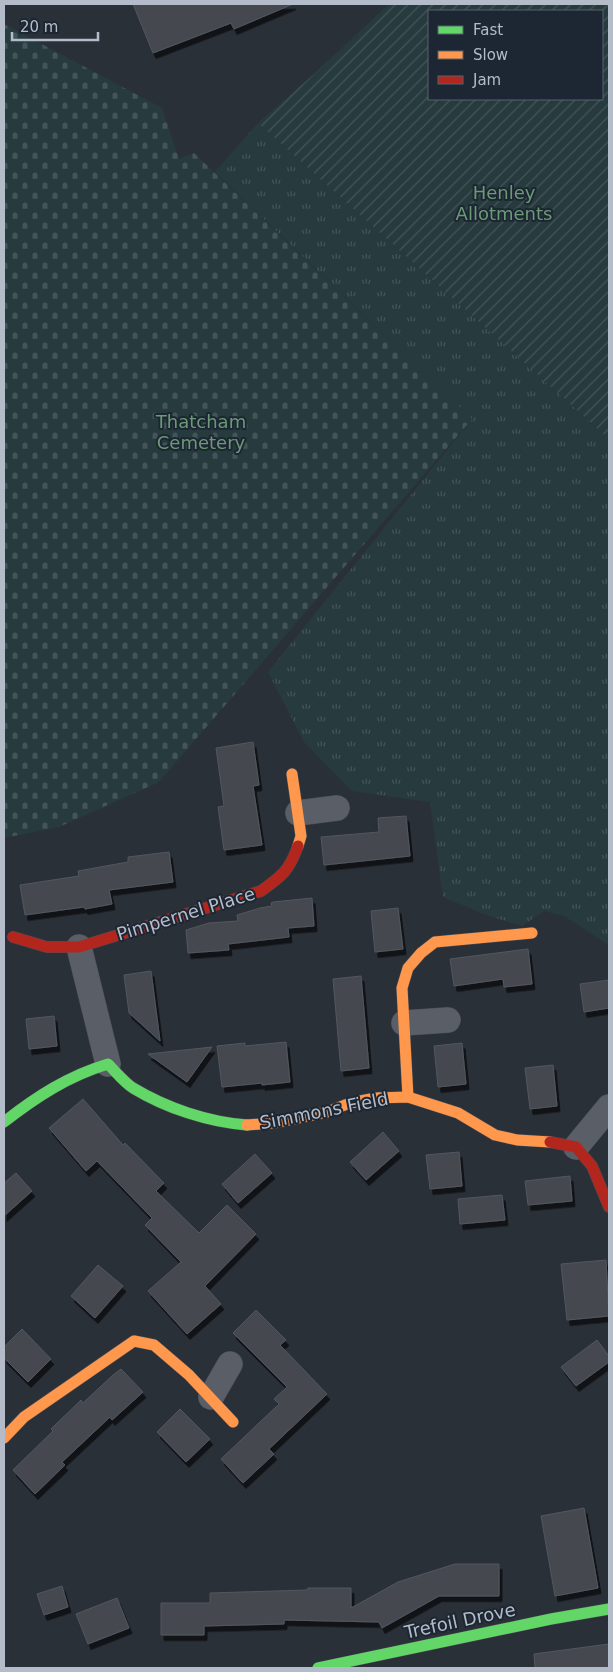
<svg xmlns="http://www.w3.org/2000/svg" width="613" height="1672" font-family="'DejaVu Sans',sans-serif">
	<defs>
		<pattern id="grass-tufts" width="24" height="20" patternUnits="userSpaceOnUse" patternTransform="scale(1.25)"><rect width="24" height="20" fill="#273a3e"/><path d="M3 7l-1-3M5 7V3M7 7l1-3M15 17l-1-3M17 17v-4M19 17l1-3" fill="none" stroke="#445559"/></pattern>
		<pattern id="cemetery-stones" width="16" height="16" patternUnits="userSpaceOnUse" patternTransform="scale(1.25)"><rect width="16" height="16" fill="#273a3e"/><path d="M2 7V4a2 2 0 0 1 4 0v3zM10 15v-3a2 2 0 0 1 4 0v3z" fill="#445559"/></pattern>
		<pattern id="garden-furrows" width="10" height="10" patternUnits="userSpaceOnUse" patternTransform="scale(1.25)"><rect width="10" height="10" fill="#273a3e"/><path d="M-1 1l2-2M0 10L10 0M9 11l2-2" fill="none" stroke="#445559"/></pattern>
		<filter id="shadow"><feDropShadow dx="3" dy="5.5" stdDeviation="0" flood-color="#0009"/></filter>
	</defs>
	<rect width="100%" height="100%" fill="#2a3038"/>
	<path fill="url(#grass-tufts)" d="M258,123L609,439V945L564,916L544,911L522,926L489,916L443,897L430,802L352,791L304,742L268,672L472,419L215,172Z"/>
	<path fill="url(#cemetery-stones)" d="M4,24L162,108L179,159L194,153L472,419L159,782L59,827L4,838Z"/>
	<path fill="url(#garden-furrows)" fill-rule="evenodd" d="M389,4H609V439L258,123L313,75ZM429,11H602V99H429Z"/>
	<path fill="#444950" stroke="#52575f" filter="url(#shadow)" d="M133,4H293L234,29L231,23L153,53Z
		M253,742L259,785L253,786L262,845L224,850L218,807L224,806L216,748Z
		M406,816L410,856L324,865L321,837L379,832L378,818Z
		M169,852L173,882L109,890L112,904L85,909L84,907L25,915L20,885L79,876L78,871L128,862V857Z
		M312,898L314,926L288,928L289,937L228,944L229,950L188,953L186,930L209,923L238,921L237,915L260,908L272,906L271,903L273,902Z
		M398,908L403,949L375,952L371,911Z
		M528,949L532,984L504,987L503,979L454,986L450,959Z
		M151,971L160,1041L129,1013L124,975Z
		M361,976L369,1068L341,1071L333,979Z
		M609,980V1008L584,1012L580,984Z
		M54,1016L57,1046L29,1049L26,1019Z
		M286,1042L290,1082L262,1085V1083L222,1087L217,1046L245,1043V1046Z
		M462,1043L466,1084L438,1087L434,1046Z
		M212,1047L187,1082L148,1054Z
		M553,1065L557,1106L530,1109L525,1068Z
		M83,1099L123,1145L125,1143L164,1183L156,1191L199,1233L227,1205L256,1234L205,1286L221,1304L187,1334L148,1291L181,1262L145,1225L152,1218L97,1161L86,1171L49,1128Z
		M383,1132L399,1151L366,1180L350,1162Z
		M459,1152L462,1186L430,1189L426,1155Z
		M255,1154L272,1173L238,1203L222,1184Z
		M16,1173L32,1191L4,1216V1183Z
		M570,1176L572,1201L528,1205L525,1181Z
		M502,1195L505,1220L460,1224L458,1199Z
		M606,1260L609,1316L567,1320L561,1264Z
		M98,1265L123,1286L95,1318L71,1296Z
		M256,1310L286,1340L280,1345L327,1394L269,1449L274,1454L243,1483L221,1459L279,1404L274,1399L287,1387L233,1333Z
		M22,1329L51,1359L28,1382L4,1358V1347Z
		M597,1340L609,1356V1362L576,1386L561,1367Z
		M121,1369L143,1392L112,1420L110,1417L62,1462L65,1465L35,1494L13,1470L53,1431L51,1429L81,1400L83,1403L113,1375Z
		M180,1409L210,1439L186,1462L157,1432Z
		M584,1508L598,1588L555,1596L541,1516Z
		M455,1564H499V1596H439L382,1628L379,1622L284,1620V1624L204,1626V1635H161V1603H210V1593L307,1590L308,1588H351V1608L398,1582Z
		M62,1586L68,1607L44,1615L37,1594Z
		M117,1598L129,1628L88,1644L76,1614Z
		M609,1644V1668H535L534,1654Z"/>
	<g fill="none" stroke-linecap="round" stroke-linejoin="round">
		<g stroke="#484c53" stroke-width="26">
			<path id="street" d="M298,813L337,808
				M79,947L108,1064
				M404,1023L448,1020
				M576,1147L609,1107
				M211,1397L230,1364"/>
		</g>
		<g stroke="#484c53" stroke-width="12">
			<path id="fast" d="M4,1122C36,1097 68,1076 108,1064C116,1072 124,1082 133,1088C166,1108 208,1122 247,1125
				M318,1668L551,1619L609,1609"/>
		</g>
		<g stroke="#484c53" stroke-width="12">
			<path id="slow" d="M292,774L301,836L298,846
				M408,1097L402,988L408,968L421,953L435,942L532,933
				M247,1125L273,1123L327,1112L350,1103L376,1098L408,1097L458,1113L495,1135L517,1140L550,1142
				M4,1438L24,1417L134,1341L154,1345L189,1375L233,1422"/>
		</g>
		<g stroke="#484c53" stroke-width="12">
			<path id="jam" d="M13,937L47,947H79L261,891C282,876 289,871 298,846
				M550,1142L576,1147L592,1166L609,1207"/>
		</g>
		<use href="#street" stroke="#5a5e66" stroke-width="25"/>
		<use href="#fast" stroke="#63d668" stroke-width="11"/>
		<use href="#slow" stroke="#ff974d" stroke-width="11"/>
		<use href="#jam" stroke="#b3261e" stroke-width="11"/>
	</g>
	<g text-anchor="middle" stroke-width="4" stroke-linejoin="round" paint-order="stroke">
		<g font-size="18" fill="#6b9a76" stroke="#1d2633">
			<text x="504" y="199">Henley<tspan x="504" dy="21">Allotments</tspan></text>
			<text x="201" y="428">Thatcham<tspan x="201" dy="21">Cemetery</tspan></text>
		</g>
		<g font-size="18" fill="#b4bcc9" stroke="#1d2633">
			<text transform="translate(186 914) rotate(-17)" y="6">Pimpernel Place</text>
			<text transform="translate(324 1111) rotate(-11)" y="6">Simmons Field</text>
			<text transform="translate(460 1621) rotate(-12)" y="6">Trefoil Drove</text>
		</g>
	</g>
	<rect width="613" height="1672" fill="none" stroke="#b4bcc9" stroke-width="10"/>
	<rect x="428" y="10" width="175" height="90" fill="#1d2633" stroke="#59626f"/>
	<rect x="438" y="26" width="25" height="8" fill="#63d668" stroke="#59626f"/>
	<text x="473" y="35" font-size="15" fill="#b4bcc9">Fast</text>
	<rect x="438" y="51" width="25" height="8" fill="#ff974d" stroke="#59626f"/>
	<text x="473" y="60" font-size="15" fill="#b4bcc9">Slow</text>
	<rect x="438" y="76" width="25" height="8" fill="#b3261e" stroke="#59626f"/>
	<text x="473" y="85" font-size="15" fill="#b4bcc9">Jam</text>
	<path d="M12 32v8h86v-8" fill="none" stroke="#b4bcc9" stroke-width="2.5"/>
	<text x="20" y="32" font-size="15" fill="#b4bcc9" stroke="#1d2633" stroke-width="4" paint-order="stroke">20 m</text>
</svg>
